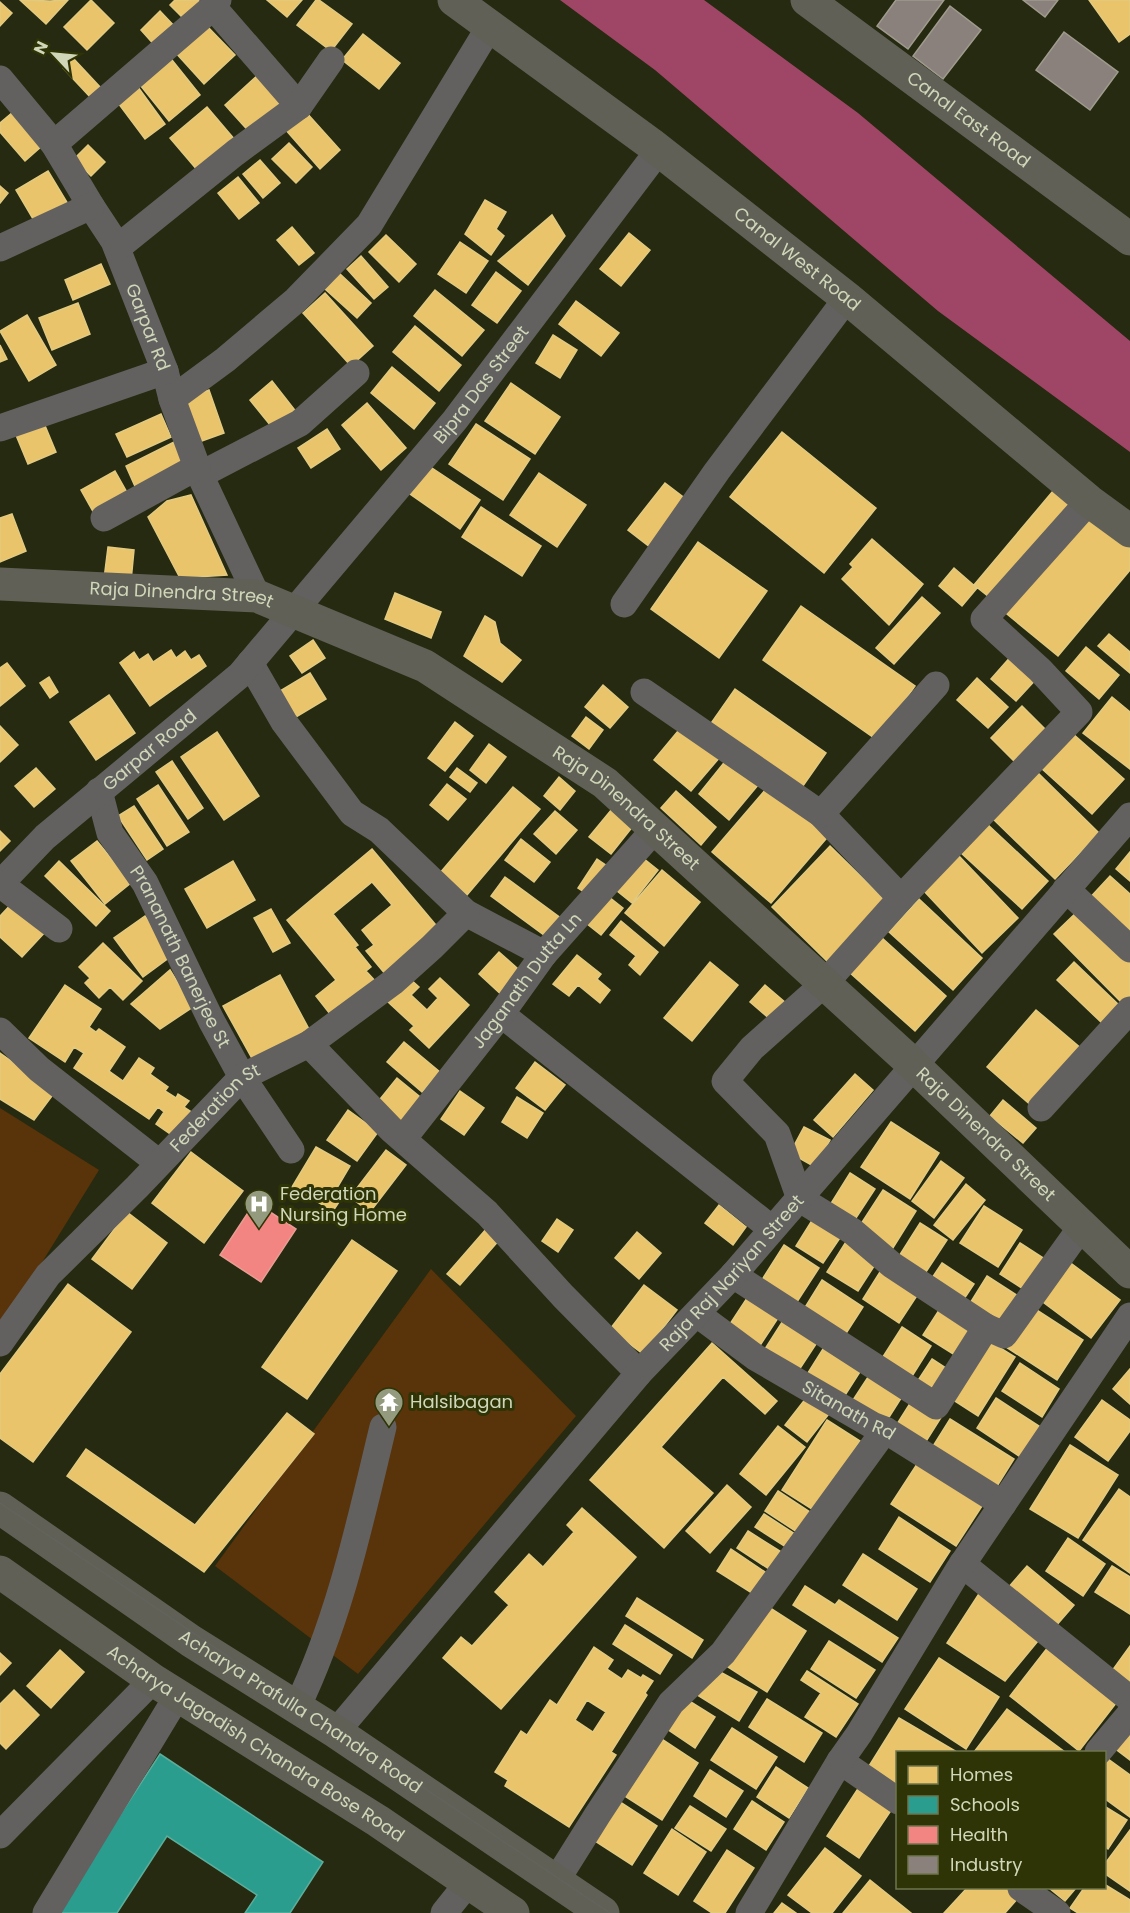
<svg xmlns="http://www.w3.org/2000/svg" width="1130" height="1913" font-family="Poppins,sans-serif">
	<rect width="100%" height="100%" fill="#262a10"/>
	<path fill="#59330a" d="M0,1108L99,1170L4,1324L0,1321Z
		M431,1269L576,1416L358,1674L215,1566Z"/>
	<path fill="#9f4667" d="M560,0H704L858,113L1130,341V452L938,311L655,70Z"/>
	<path fill="#e9c46a" stroke="#e2ca81" stroke-width="1.5" fill-rule="evenodd" d="M20,0L50,1L68,0L46,24Z
		M91,0L114,23L87,50L64,27Z
		M175,0H198L202,4L185,20L170,5Z
		M267,0H302L287,17Z
		M316,0H319L352,24L331,51L297,25Z
		M1089,0H1130V34L1119,42Z
		M0,2L12,13L0,26Z
		M160,11L177,29L157,48L141,30Z
		M205,24L235,55L204,84L175,52Z
		M363,34L400,63L379,89L342,60Z
		M168,55L200,95L169,121L137,81Z
		M73,58L101,88L91,98L63,68Z
		M258,75L286,106L253,136L225,105Z
		M135,83L165,124L145,139L115,99Z
		M207,107L235,140L198,171L170,138Z
		M305,111L340,150L320,169L285,129Z
		M13,112L42,146L25,161L0,132V123Z
		M289,143L312,167L296,183L272,159Z
		M88,145L105,162L91,176L74,159Z
		M260,160L280,183L263,198L243,174Z
		M48,171L68,204L36,224L16,190Z
		M238,177L259,203L239,219L218,193Z
		M0,186L8,193L0,203Z
		M485,200L506,212L496,229L504,236L491,255L465,234Z
		M552,215L565,236L528,285L498,261Z
		M292,227L314,253L299,265L277,240Z
		M629,233L650,250L621,286L600,269Z
		M386,235L416,264L399,282L369,252Z
		M460,242L488,261L466,293L438,274Z
		M361,256L388,287L374,299L347,269Z
		M101,264L110,284L73,300L65,280Z
		M496,272L521,291L497,323L472,305Z
		M339,273L371,303L357,318L325,289Z
		M435,290L484,330L462,356L414,316Z
		M325,293L373,346L351,366L303,313Z
		M576,301L619,333L601,356L559,324Z
		M78,303L90,334L52,350L39,318Z
		M27,315L56,365L29,381L0,331Z
		M415,326L461,365L439,391L393,352Z
		M553,335L577,350L560,378L536,363Z
		M0,345L7,359L0,362Z
		M392,367L435,403L414,429L371,393Z
		M272,381L297,413L275,431L250,400Z
		M511,383L560,417L535,454L485,421Z
		M209,390L224,433L199,442L184,399Z
		M367,403L406,448L381,470L342,425Z
		M161,414L171,437L127,457L116,434Z
		M41,416L56,452L28,464L13,428Z
		M476,424L530,459L503,500L449,464Z
		M327,429L340,449L311,468L298,448Z
		M782,432L876,508L824,573L730,497Z
		M174,442L187,469L138,493L126,466Z
		M429,466L480,500L460,529L410,494Z
		M115,471L129,496L95,515L81,490Z
		M539,473L586,505L557,547L510,515Z
		M665,483L691,503L655,551L628,530Z
		M1058,485L1077,501L994,601L974,585Z
		M191,495L227,575L180,578L148,517L167,501Z
		M481,507L541,546L522,576L462,537Z
		M1088,507L1130,542V570L1058,656L1002,610Z
		M12,514L26,551L0,562V518Z
		M872,539L923,584L889,625L842,579L853,567L850,564Z
		M698,542L767,591L719,658L651,609Z
		M108,547L134,550L131,581L104,579Z
		M954,568L977,588L962,606L939,586Z
		M395,593L441,612L431,638L385,619Z
		M922,597L940,613L894,664L876,648Z
		M801,606L915,686L877,740L763,660Z
		M485,616L495,622L500,643L521,660L502,682L464,656Z
		M1109,634L1130,652V673L1098,646Z
		M313,640L325,658L302,673L290,656Z
		M1086,647L1119,675L1099,699L1066,671Z
		M171,650L176,658L185,651L191,660L199,655L206,666L150,706L120,663L134,652L139,660L148,654L153,662Z
		M1013,654L1039,676L1016,701L991,679Z
		M7,663L25,686L0,706V668Z
		M310,673L326,699L296,717L280,691Z
		M49,677L58,692L50,698L40,683Z
		M977,678L1008,707L988,728L957,700Z
		M603,685L628,707L610,728L585,707Z
		M735,689L826,753L798,793L707,729Z
		M109,695L135,733L96,760L70,722Z
		M1112,697L1130,712V769L1083,733Z
		M1022,706L1049,733L1018,765L991,738Z
		M586,717L603,730L589,749L572,736Z
		M455,722L473,736L445,771L428,758Z
		M683,725L720,757L691,791L654,760Z
		M0,726L18,745L0,762Z
		M217,732L259,796L224,820L181,757Z
		M1072,733L1124,779L1092,814L1041,768Z
		M489,744L506,757L486,783L470,770Z
		M727,759L758,785L729,820L699,794Z
		M172,761L203,808L188,819L156,772Z
		M36,768L55,789L34,807L15,786Z
		M457,768L477,783L470,792L450,777Z
		M1035,770L1099,833L1055,879L990,816Z
		M559,777L575,791L560,810L544,796Z
		M772,782L831,833L771,903L712,852Z
		M447,784L466,799L448,820L430,805Z
		M158,785L189,832L167,846L137,799Z
		M513,787L540,809L467,895L440,873Z
		M676,791L716,827L701,845L661,808Z
		M134,806L163,849L147,860L118,816Z
		M612,809L633,826L611,854L589,837Z
		M555,811L577,830L556,854L534,834Z
		M986,823L1048,881L1022,909L960,852Z
		M0,831L10,841L0,851Z
		M521,839L550,862L534,882L505,860Z
		M97,841L131,883L105,904L71,861Z
		M830,846L889,904L830,964L772,907Z
		M372,849L440,930L386,975L366,951L374,945L362,930L392,905L372,882L333,914L358,945L355,947L371,967L366,971L377,983L334,1019L316,996L336,980L287,920Z
		M1130,852V881L1116,869Z
		M638,854L658,870L632,903L612,887Z
		M959,856L1018,918L982,953L923,890Z
		M597,859L610,868L590,896L578,888Z
		M59,861L110,911L96,926L45,876Z
		M233,861L255,900L207,928L185,889Z
		M662,870L700,902L664,946L625,913Z
		M1110,876L1130,894V944L1086,902Z
		M505,877L562,919L548,938L491,896Z
		M604,893L623,908L601,935L582,920Z
		M919,899L982,958L953,990L889,932Z
		M15,900L47,930L22,957L0,937V916Z
		M1081,908L1130,957V1000L1124,1005L1054,934Z
		M271,909L290,943L273,952L254,918Z
		M145,916L174,954L143,977L114,938Z
		M621,921L658,952L640,975L629,965L636,956L610,935Z
		M881,937L946,996L915,1031L849,972Z
		M103,943L142,981L123,1000L110,987L99,998L85,983L90,978L79,967Z
		M499,952L526,976L506,999L479,974Z
		M577,955L601,974L597,979L610,990L600,1003L578,985L569,996L553,984Z
		M710,962L738,985L692,1041L664,1018Z
		M1074,962L1120,1006L1103,1024L1057,980Z
		M170,970L193,1007L160,1029L131,1004Z
		M280,975L310,1031L254,1062L223,1006Z
		M409,978L419,987L411,995L427,1010L438,998L429,989L440,978L469,1005L429,1048L410,1030L414,1026L388,1002Z
		M65,985L101,1009L89,1027L96,1032L99,1029L125,1047L109,1071L123,1081L139,1058L154,1068L150,1074L168,1087L165,1091L176,1098L178,1094L189,1101L184,1107L193,1113L176,1138L156,1124L164,1112L158,1107L149,1119L74,1068L84,1053L74,1047L65,1062L29,1038Z
		M765,985L786,1003L771,1020L750,1002Z
		M1036,1010L1082,1049L1033,1107L987,1067Z
		M404,1042L440,1072L422,1092L387,1062Z
		M0,1053L55,1092L34,1120L0,1099Z
		M535,1062L565,1085L545,1110L516,1088Z
		M855,1074L873,1090L833,1137L814,1120Z
		M397,1078L424,1100L404,1125L377,1103Z
		M460,1091L484,1108L464,1135L441,1119Z
		M517,1097L543,1113L527,1138L502,1122Z
		M1003,1100L1036,1128L1023,1143L990,1116Z
		M348,1110L378,1132L357,1161L327,1140Z
		M891,1122L939,1153L910,1199L861,1167Z
		M804,1127L830,1140L815,1167L790,1153Z
		M316,1147L350,1166L331,1198L339,1202L333,1211L292,1187Z
		M386,1150L406,1165L370,1212L350,1197Z
		M191,1152L243,1191L204,1243L152,1203Z
		M941,1161L964,1178L934,1218L912,1201Z
		M850,1173L875,1189L854,1221L830,1205Z
		M966,1184L985,1200L953,1240L934,1225Z
		M883,1190L916,1211L891,1251L857,1230Z
		M719,1205L746,1227L733,1245L705,1223Z
		M984,1206L1022,1230L998,1267L960,1243Z
		M127,1212L167,1243L132,1289L92,1259Z
		M816,1214L844,1232L823,1263L796,1246Z
		M557,1219L573,1230L558,1252L542,1241Z
		M920,1223L947,1240L920,1281L894,1264Z
		M487,1228L500,1239L460,1285L447,1274Z
		M637,1232L661,1253L639,1279L615,1258Z
		M849,1237L880,1257L858,1291L827,1272Z
		M352,1240L397,1271L307,1399L262,1367Z
		M1020,1243L1051,1263L1031,1294L1000,1274Z
		M784,1245L819,1268L793,1308L758,1286Z
		M1068,1261L1120,1300L1091,1338L1039,1299Z
		M942,1263L974,1284L960,1305L928,1284Z
		M885,1264L922,1288L899,1323L863,1299Z
		M987,1276L1018,1296L998,1328L967,1308Z
		M822,1280L863,1307L845,1335L804,1309Z
		M68,1284L131,1332L33,1462L0,1438V1374Z
		M644,1285L677,1310L643,1354L610,1329Z
		M751,1292L782,1312L757,1350L726,1330Z
		M943,1304L978,1327L958,1357L923,1335Z
		M1032,1307L1083,1340L1057,1380L1006,1347Z
		M786,1316L820,1338L797,1373L763,1352Z
		M902,1327L931,1346L909,1381L879,1363Z
		M984,1338L1015,1357L978,1416L947,1396Z
		M828,1341L865,1364L842,1400L806,1376Z
		M712,1343L777,1401L765,1414L723,1377L661,1447L713,1493L664,1548L590,1480Z
		M932,1359L949,1370L931,1400L913,1388Z
		M1020,1363L1059,1389L1042,1417L1002,1391Z
		M1130,1369V1404L1113,1389Z
		M872,1371L905,1392L886,1422L853,1400Z
		M810,1393L832,1410L807,1442L785,1425Z
		M914,1397L942,1416L925,1443L897,1424Z
		M996,1398L1042,1428L1022,1458L977,1428Z
		M1102,1400L1130,1420V1431L1108,1461L1075,1437Z
		M287,1413L314,1434L204,1572L67,1476L86,1449L195,1525Z
		M950,1419L1014,1459L994,1491L930,1451Z
		M827,1420L860,1441L815,1511L782,1490Z
		M778,1426L805,1447L766,1495L740,1474Z
		M1070,1445L1118,1475L1078,1538L1030,1509Z
		M919,1461L984,1503L956,1546L891,1504Z
		M727,1485L751,1507L710,1553L686,1531Z
		M1119,1489L1130,1497V1573L1083,1540Z
		M778,1491L813,1514L800,1534L765,1511Z
		M582,1508L636,1557L501,1709L443,1658L461,1637L472,1646L509,1605L495,1592L529,1554L543,1567L574,1532L567,1525Z
		M764,1514L798,1536L789,1549L755,1527Z
		M899,1517L950,1551L930,1582L879,1549Z
		M748,1531L783,1553L772,1571L737,1548Z
		M1068,1538L1105,1564L1083,1596L1046,1571Z
		M731,1549L768,1574L755,1595L717,1571Z
		M863,1554L917,1589L897,1620L843,1585Z
		M1027,1566L1074,1605L1055,1627L1008,1588Z
		M1112,1566L1130,1577V1614L1095,1592Z
		M805,1586L835,1605L839,1600L898,1638L882,1662L793,1605Z
		M982,1589L1042,1636L1005,1681L947,1643Z
		M637,1598L703,1640L692,1658L626,1616Z
		M767,1606L806,1631L767,1692L728,1667Z
		M625,1625L672,1655L660,1674L613,1644Z
		M829,1641L875,1670L856,1698L811,1669Z
		M1130,1646V1690L1109,1675Z
		M594,1647L613,1660L607,1669L622,1679L628,1670L641,1678L643,1675L653,1681L645,1693L647,1695L611,1752L616,1755L569,1827L505,1786L508,1780L495,1772L521,1731L527,1735L550,1700L557,1705ZM587,1700L606,1712L593,1732L575,1720Z
		M1048,1647L1117,1702L1079,1751L1010,1696Z
		M60,1650L84,1672L51,1708L27,1686Z
		M0,1653L11,1663L0,1675Z
		M939,1658L999,1697L966,1749L905,1709Z
		M807,1671L858,1704L836,1737L805,1717L821,1693L801,1680Z
		M722,1673L757,1692L739,1721L694,1693Z
		M14,1690L39,1715L6,1749L0,1743V1704Z
		M686,1699L715,1717L695,1748L667,1729Z
		M767,1699L822,1733L804,1762L749,1727Z
		M1007,1709L1065,1752H974Z
		M899,1718L957,1752H898V1786L869,1766Z
		M1130,1725V1760L1113,1747Z
		M732,1728L777,1757L756,1789L711,1760Z
		M657,1736L698,1763L662,1820L620,1793Z
		M1104,1756L1130,1775V1817L1104,1798Z
		M776,1767L808,1788L789,1818L757,1797Z
		M710,1770L743,1791L726,1817L694,1796Z
		M861,1784L894,1806L859,1858L827,1836Z
		M752,1801L784,1822L766,1850L734,1829Z
		M620,1802L657,1826L632,1865L595,1841Z
		M690,1806L726,1829L711,1851L675,1828Z
		M1104,1806L1127,1820L1108,1849L1104,1846Z
		M672,1829L706,1852L678,1895L644,1873Z
		M1130,1830V1891L1104,1873V1865Z
		M825,1848L861,1876L832,1913H812L788,1895Z
		M727,1850L754,1868L725,1913H712L694,1901Z
		M870,1880L911,1913H843Z
		M1104,1884L1130,1900V1913H1078L1070,1908L1084,1888H1104Z
		M967,1888H1007L1018,1898L1005,1913H944Z
		M1049,1888H1076L1065,1901Z
		M782,1903L796,1913H774Z"/>
	<path fill="#2a9d8f" stroke="#5cae9b" stroke-width="1.5" d="M160,1754L323,1862L290,1913H245L257,1895L167,1836L117,1913H56Z"/>
	<path fill="#f28482" stroke="#e89d92" stroke-width="1.5" d="M255,1202L296,1229L261,1282L220,1255Z"/>
	<path fill="#8a817c" stroke="#9f9b8e" stroke-width="1.5" d="M896,0H944L908,49L877,26Z
		M1023,0H1058L1045,17Z
		M950,6L981,30L943,79L913,56Z
		M1064,32L1118,72L1090,110L1036,70Z"/>
	<g fill="none" stroke-linecap="round" stroke-linejoin="round">
		<g stroke="#626160" stroke-width="27">
			<path d="M213,7L299,106"/>
			<path id="s1" d="M0,79L54,144L91,206L114,241L165,371L172,399L200,475L257,596"/>
			<path d="M54,144L213,7L218,0"/>
			<path d="M0,248L91,206"/>
			<path d="M117,248L235,153L299,106L331,60"/>
			<path d="M172,399L225,360L296,300L369,225L490,26"/>
			<path d="M0,428L165,371"/>
			<path d="M200,475L300,423L356,373"/>
			<path d="M104,518L197,467"/>
			<path d="M624,604L717,471L847,298"/>
			<path d="M250,663L284,722L352,813L379,830L466,913L544,954"/>
			<path d="M644,692L821,814L901,898"/>
			<path id="s2" d="M99,791L110,833L145,883L211,1020L242,1077L291,1150"/>
			<path d="M821,814L936,685"/>
			<path id="s3" d="M0,884L45,837L240,675L455,420L659,150"/>
			<path d="M0,884L59,929"/>
			<path d="M1066,889L1130,949"/>
			<path d="M501,1014L772,1229"/>
			<path d="M0,1031L39,1069L159,1163"/>
			<path d="M309,1044L392,1130L487,1213L563,1296L639,1373"/>
			<path d="M1041,1108L1130,1010"/>
			<path id="s4" d="M403,1139L501,1014L544,954L656,828"/>
			<path d="M733,1275L936,1406L986,1327L892,1265L852,1231L800,1199L777,1134L725,1081L752,1048L825,983L901,898L1079,712L1040,670L984,619L1089,501"/>
			<path id="s5" d="M697,1314L755,1357L872,1425L885,1430L1003,1504"/>
			<path d="M986,1327L1004,1335L1082,1226"/>
			<path id="s6" d="M0,1343L48,1275L137,1187L242,1077L309,1044L393,982L432,947L466,913"/>
			<path d="M962,1564L1130,1699"/>
			<path d="M297,1707C340,1618 360,1522 383,1427"/>
			<path id="s7" d="M336,1732L639,1373L733,1275L1130,816"/>
			<path d="M1098,1752L1130,1714"/>
			<path d="M840,1761L898,1801"/>
			<path d="M0,1835L153,1680"/>
			<path d="M556,1881L598,1814L671,1703L723,1653L885,1430"/>
			<path d="M1021,1888L1057,1913"/>
			<path d="M46,1913L178,1695"/>
			<path d="M444,1913L468,1883"/>
			<path d="M749,1913L840,1761L859,1734L959,1569L1130,1316"/>
		</g>
		<g stroke="#606057" stroke-width="33">
			<path id="s8" d="M454,0L651,144L847,298L1089,501L1130,531"/>
			<path id="s9" d="M807,0L1130,239"/>
			<path id="s10" d="M0,584L257,596L425,666L605,783L905,1057L1130,1272"/>
			<path id="s11" d="M0,1508L191,1641L336,1732L603,1913"/>
			<path id="s12" d="M0,1572L153,1680L378,1821L513,1913"/>
		</g>
		<path stroke="#62635c" stroke-width="1.5" d="M0,1503L610,1913"/>
	</g>
	<defs>
		<g id="hospital-pin" transform="scale(1.5)"><path d="M0 17L-7.5 6A9.5 9.5 0 1 1 7.5 6Z" fill="#949a7d" stroke="#2e3406"/><path d="M-5-5h3v3.5h4V-5h3V5h-3V1.5h-4V5h-3Z" fill="#fff"/></g>
		<g id="temple-pin" transform="scale(1.5)"><path d="M0 17L-7.5 6A9.5 9.5 0 1 1 7.5 6Z" fill="#949a7d" stroke="#2e3406"/><path d="M0-6L5-2H3V0L6.5 2.5H4V6H1.5V3h-3V6H-4V2.5H-6.5L-3 0V-2H-5Z" fill="#fff"/></g>
	</defs>
	<g fill-rule="evenodd">
		<use href="#hospital-pin" x="259" y="1204"/>
		<use href="#temple-pin" x="389" y="1402"/>
	</g>
	<g text-anchor="middle" stroke-width="6" stroke-linejoin="round" paint-order="stroke">
		<g font-size="18" fill="#d0d7b8" stroke="#2e3406">
			<text dy="6" stroke="none"><textPath href="#s9" startOffset="201">Canal East Road</textPath></text>
			<text dy="6" stroke="none"><textPath href="#s8" startOffset="430">Canal West Road</textPath></text>
			<text dy="6" stroke="none"><textPath href="#s1" startOffset="291">Garpar Rd</textPath></text>
			<text dy="6" stroke="none"><textPath href="#s3" startOffset="696">Bipra Das Street</textPath></text>
			<text dy="6" stroke="none"><textPath href="#s10" startOffset="182">Raja Dinendra Street</textPath></text>
			<text dy="6" stroke="none"><textPath href="#s3" startOffset="201">Garpar Road</textPath></text>
			<text dy="6" stroke="none"><textPath href="#s10" startOffset="686">Raja Dinendra Street</textPath></text>
			<text dy="6" stroke="none"><textPath href="#s2" startOffset="186">Prananath Banerjee St</textPath></text>
			<text dy="6" stroke="none"><textPath href="#s4" startOffset="201">Jaganath Dutta Ln</textPath></text>
			<text dy="6" stroke="none"><textPath href="#s6" startOffset="320">Federation St</textPath></text>
			<text dy="6" stroke="none"><textPath href="#s10" startOffset="1172">Raja Dinendra Street</textPath></text>
			<text dy="6" stroke="none"><textPath href="#s7" startOffset="606">Raja Raj Nariyan Street</textPath></text>
			<text dy="6" stroke="none"><textPath href="#s5" startOffset="180">Sitanath Rd</textPath></text>
			<text dy="6" stroke="none"><textPath href="#s11" startOffset="363">Acharya Prafulla Chandra Road</textPath></text>
			<text dy="6" stroke="none"><textPath href="#s12" startOffset="308">Acharya Jagadish Chandra Bose Road</textPath></text>
		</g>
		<g font-size="18" fill="#d0d7b8" stroke="#2e3406" text-anchor="start">
			<text x="280" y="1200">Federation<tspan x="280" dy="21">Nursing Home</tspan></text>
			<text x="410" y="1408">Halsibagan</text>
		</g>
	</g>
	<rect x="896" y="1751" width="210" height="138" fill="#2e3406" stroke="#6f754d" stroke-width="1.5"/>
	<rect x="908" y="1766" width="30" height="18" fill="#e9c46a" stroke="#6f754d" stroke-width="1.5"/>
	<text x="950" y="1781" font-size="18" fill="#d0d7b8">Homes</text>
	<rect x="908" y="1796" width="30" height="18" fill="#2a9d8f" stroke="#6f754d" stroke-width="1.5"/>
	<text x="950" y="1811" font-size="18" fill="#d0d7b8">Schools</text>
	<rect x="908" y="1826" width="30" height="18" fill="#f28482" stroke="#6f754d" stroke-width="1.5"/>
	<text x="950" y="1841" font-size="18" fill="#d0d7b8">Health</text>
	<rect x="908" y="1856" width="30" height="18" fill="#8a817c" stroke="#6f754d" stroke-width="1.5"/>
	<text x="950" y="1871" font-size="18" fill="#d0d7b8">Industry</text>
	<g transform="translate(54 54) rotate(296)" stroke="#2e3406" stroke-width="4.5" paint-order="stroke">
	<path d="M0-4.5L10 22L0 15L-10 22Z" fill="#d0d7b8"/>
	<text y="-9" font-size="16" font-weight="bold" text-anchor="middle" fill="#d0d7b8">N</text>
	</g>
</svg>
